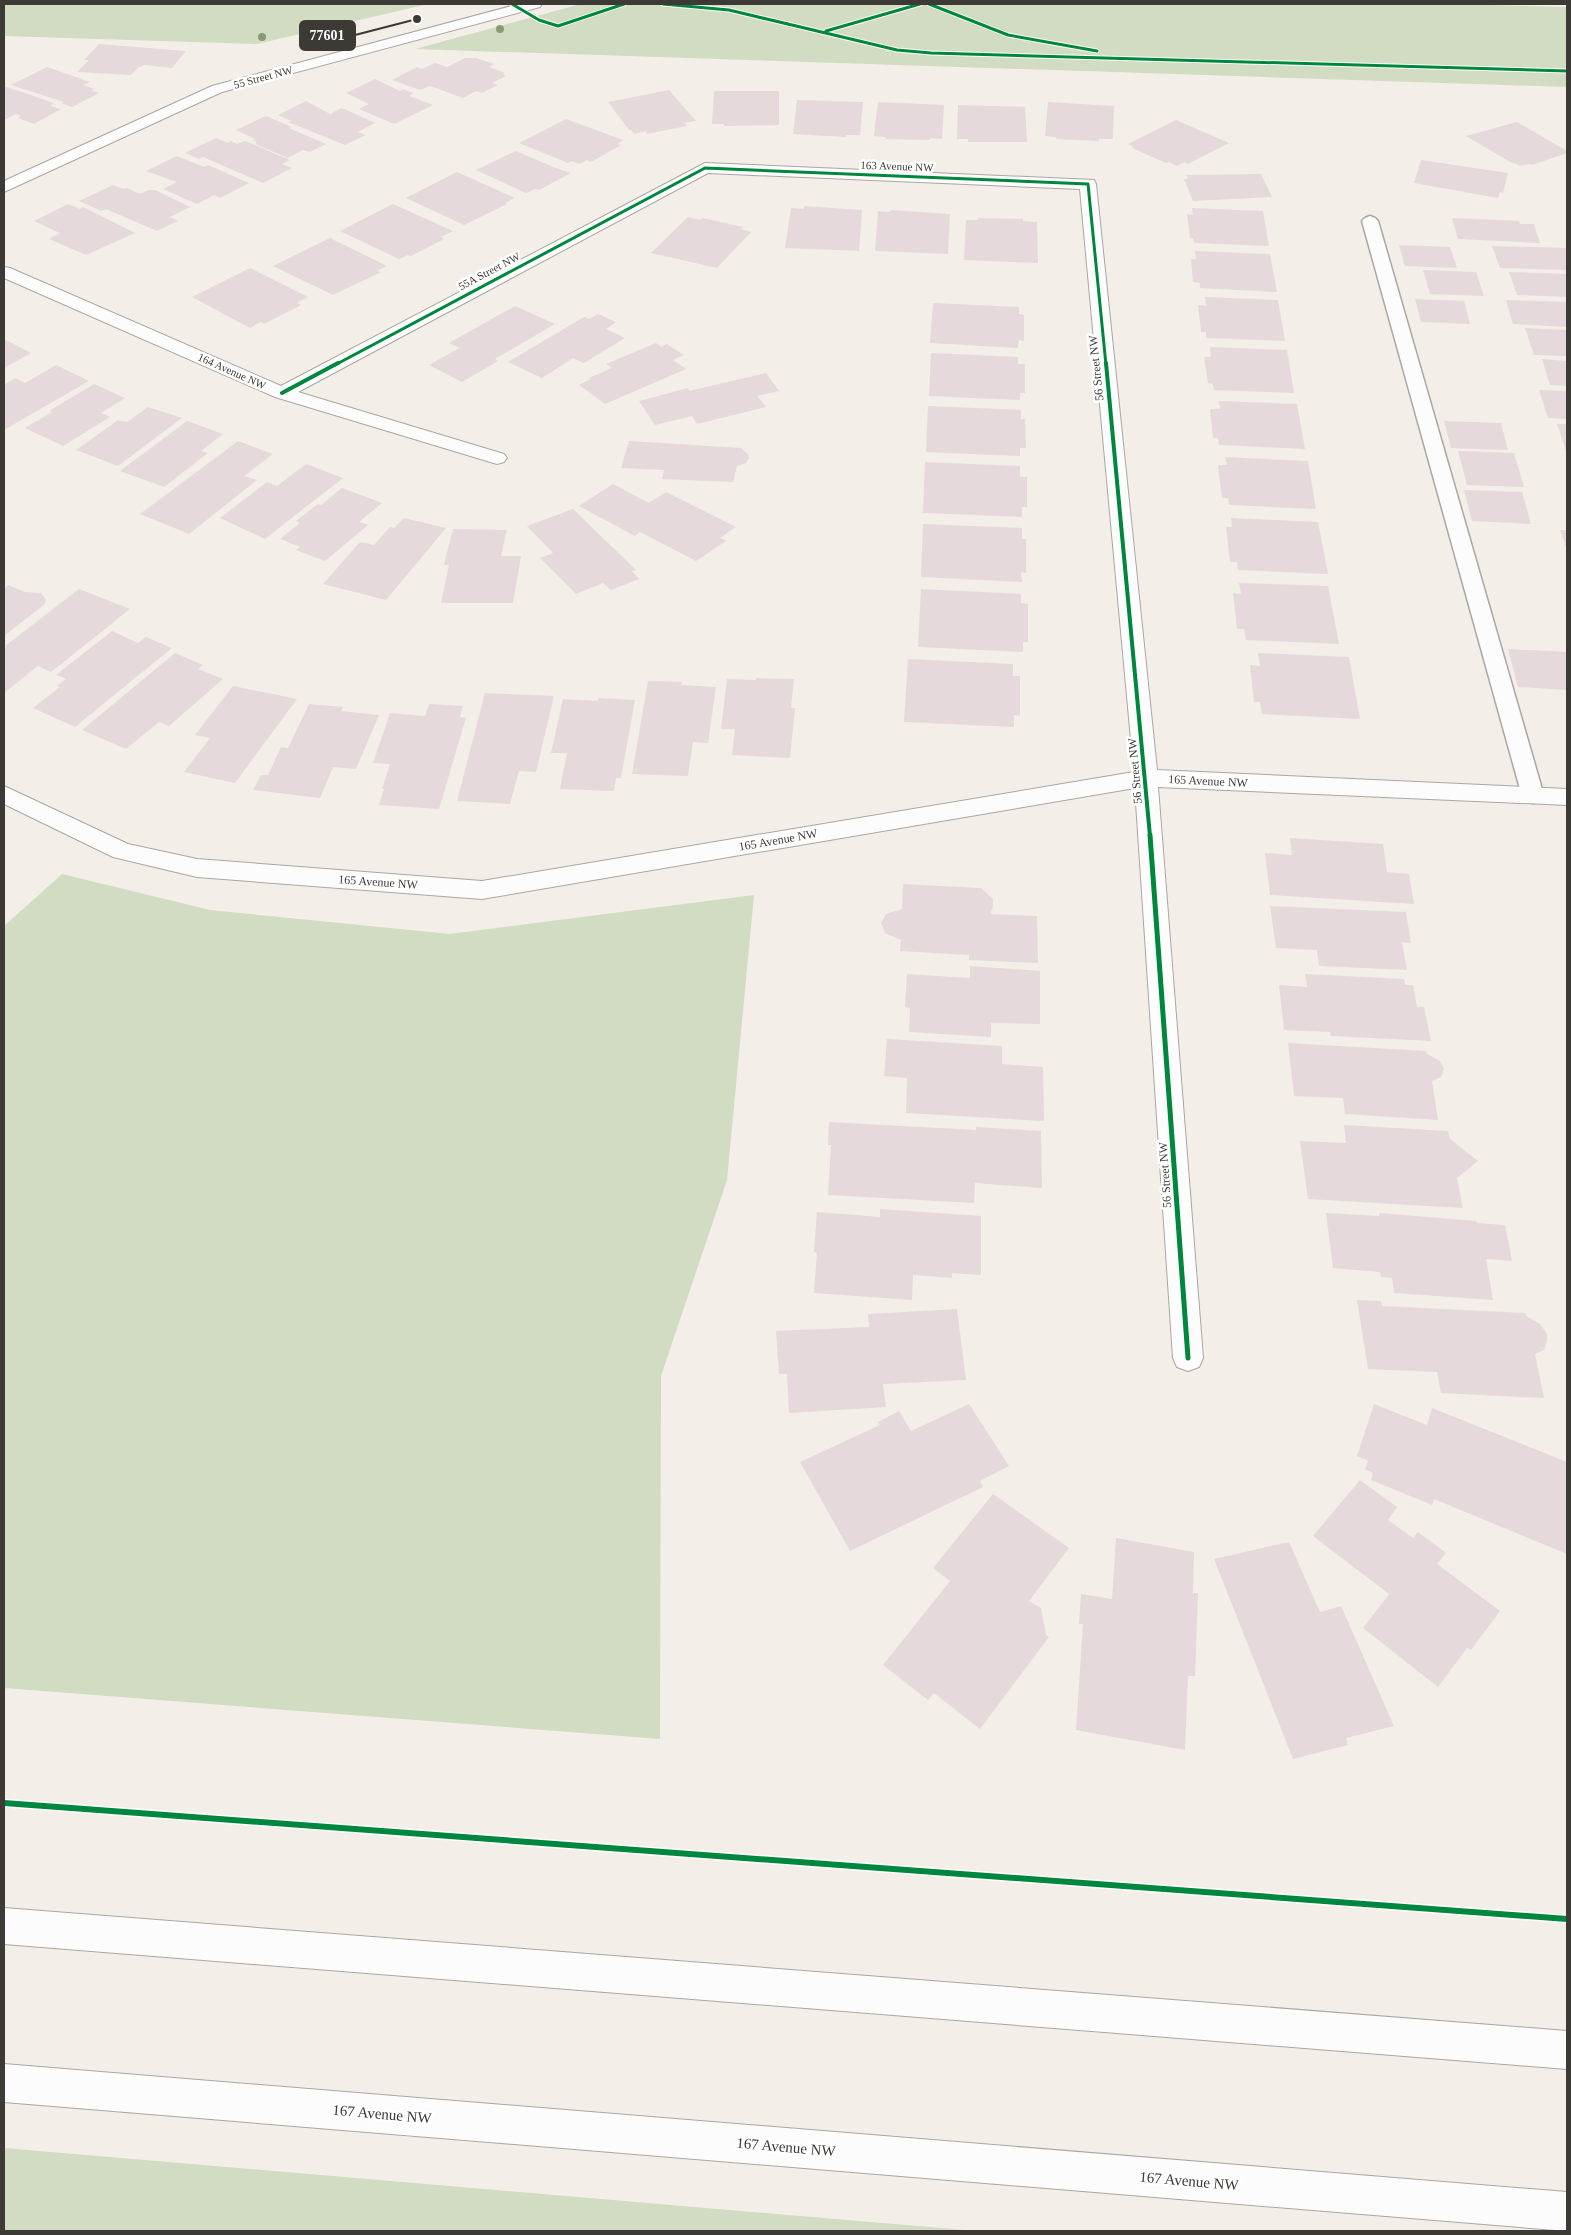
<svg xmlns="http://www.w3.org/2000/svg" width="1571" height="2235" font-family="Georgia,serif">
	<rect width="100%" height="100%" fill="#f3eee8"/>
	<path fill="#d1dcc2" d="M4,4H428L257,44L4,36Z
		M581,4H1447L1567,7V87L415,49Z
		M62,874L210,910L450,934L754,895L727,1180L661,1376L660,1739L4,1688V926Z
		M4,2148L976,2231H4Z"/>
	<path fill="#e5d9dc" d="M99,44L186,51L172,68L145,65L139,67L131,75L77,72L89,60H84Z
		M465,58H476L494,64L489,67L505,73L503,75L506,76L492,83L498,85L482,93L476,91L463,98L430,86L420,90L392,80L417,67L422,69L435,63L447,67Z
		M47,67L90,82L83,85L95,89L91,90L99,93L72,107L61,103L64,102L11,85Z
		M375,79L400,91L403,89L413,93L409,96L433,105L394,124L359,109L369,104L346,93Z
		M4,86L54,103L50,106L61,109L34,124L18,118L21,116L16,114L4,120Z
		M669,90L696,121L685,123L687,126L647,134L646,131L634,134L631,130H629L608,102Z
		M714,91H779V125L724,126V124H712Z
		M797,100L863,102L860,135H846V137L793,134Z
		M306,101L330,114L342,108L375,123L358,132L366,135L345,145L288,122L292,121L278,115Z
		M878,102L944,105L942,139L930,138V140L885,139L886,137L874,136Z
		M1048,102L1114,106L1113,139H1099V141L1056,139V137L1045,136Z
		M958,105L1025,107L1027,142H968V139H957Z
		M266,116L292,127L289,128L326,144L310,152L303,150L288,158L255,144L257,142L252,140L255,139L236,130Z
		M566,119L623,140L617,144L621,145L591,162L587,160L580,164L571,161L568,163L519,143Z
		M1176,120L1229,143L1188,164L1184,162L1177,166L1169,162L1166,163L1132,148L1134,147L1128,144Z
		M1517,122L1567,151V153L1532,165L1529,164L1520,166L1514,163H1512L1466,136Z
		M216,138L228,143L231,141L237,144L245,141L290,160L282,164L292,168L263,183L203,157L199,159L185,153Z
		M516,151L558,169L571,173L539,190L535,189L526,193L476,170Z
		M177,156L204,167L208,165L249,183L220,198L214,195L197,204L163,189L177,182L146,171Z
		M1421,160L1508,173L1503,193L1500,192L1498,198L1414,183Z
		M457,172L515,198L505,203L507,204L464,225L406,198Z
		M1261,174L1272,197L1193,201L1184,179H1188L1187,175Z
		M113,185L123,189L127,188L140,194L149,190H155L190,207L170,217L178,221L157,231L106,209L101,211L79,201Z
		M68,204L80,209L83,207L135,233L86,255L49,239L60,233L34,221Z
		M393,204L453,231L441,237L444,239L411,256L408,255L399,259L340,231Z
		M804,206L862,210L859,251L785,248L791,208L804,209Z
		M1192,208L1263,211L1269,246L1194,243L1193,238H1190L1187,214L1193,215Z
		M891,210L950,214L948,254L875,251L878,211L890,212Z
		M688,217L700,220L702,218L743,227L741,229L751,232L717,268L651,253Z
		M978,218L1023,219V221L1037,222L1038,263L964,260L966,220H978Z
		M1452,218L1519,221L1520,224H1534L1540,243L1458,239Z
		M330,238L387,266L377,271L381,272L333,295L273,266Z
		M1399,245L1450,247L1457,268L1405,266Z
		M1492,246L1567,248V270L1500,268Z
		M1195,251L1270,254L1277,292L1200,288V283L1193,282L1191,259H1196Z
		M250,268L308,297L297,303L301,305L264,324L261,322L250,328L192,297Z
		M1423,270L1476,272L1484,296L1430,294Z
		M1509,272L1567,274V297L1517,295Z
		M1205,297L1278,300L1285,341L1206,338V332H1201L1198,305L1206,306Z
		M1415,299L1464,301L1470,324L1421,322Z
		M1506,300L1567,302V327L1513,324Z
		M933,303L1019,307V314L1024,315V341L1019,340L1018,348L930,343Z
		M515,306L555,324L495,359L498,361L462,382L429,365L459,348L449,343Z
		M598,314L616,322L606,329L625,338L584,363L573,358L542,378L508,362L584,317L589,319Z
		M1525,328L1567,330V356L1534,355Z
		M4,339L31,353L4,368Z
		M656,343L661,347L667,344L684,355L673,360L686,369L605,404L579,385L591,379L589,378L612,368L606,364Z
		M1210,347L1287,350L1294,393L1214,390L1213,384L1208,383L1204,357H1211Z
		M931,353L1018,357V364H1025V393H1020V400L929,396Z
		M1542,359L1567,361V386L1550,385Z
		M56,365L89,381L4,430V385L15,378L25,383Z
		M766,373L779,391L757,396L766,407L697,424L692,416L655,425L639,401L688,388L689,391Z
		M94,384L125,398L101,413L110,417L63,446L25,428L52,412L49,411Z
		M1539,390L1567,391V419L1548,418Z
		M1219,401L1297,404L1305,449L1219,445L1218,438H1213L1210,409H1220Z
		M928,406L1021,410V419H1025L1026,448H1020V456L926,452Z
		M148,407L182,418L118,466L76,450L118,420L127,422Z
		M187,421L223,434L201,451L208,453L164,487L120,471Z
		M1444,421L1501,423L1508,450L1451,448Z
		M1557,424H1567V454Z
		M238,441L273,454L244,476L257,480L189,534L140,514Z
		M629,441L741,448L748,454L749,458L746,463L737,466L733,482L662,479L664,470L621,468Z
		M1458,451L1514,453L1524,487L1467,485Z
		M1225,457L1308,461L1316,509L1229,505L1228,498H1222L1218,465H1227Z
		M925,462L1020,466V477H1027V507H1022V517L923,513Z
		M306,464L343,478L265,539L220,518L267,482L277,486Z
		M613,484L649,503L666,492L736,527L720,538L726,541L696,561L640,532L635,536L579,506Z
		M342,488L382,503L359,522L368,525L325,561L296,550L300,547L280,539L300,523L296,521L318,504L321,505Z
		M1464,490L1522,492L1531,524L1472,521Z
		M573,509L636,570L632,571L639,579L611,590L603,583L576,594L540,558L553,553L527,526Z
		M404,518L446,528L386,600L323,584L360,542L374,545L390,527L394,528Z
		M1231,518L1318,522L1328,574L1238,570L1237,562H1230L1226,527H1232Z
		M923,524L1022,528V539H1026V573L1021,572L1022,582L921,577Z
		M453,529L507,530L501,556H521L513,603H441L449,565H444Z
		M1560,530H1567V550Z
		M1239,583L1328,586L1339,644L1246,640L1244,629H1237L1233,593L1241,594Z
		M8,585L25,592L41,593L46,600L45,604L4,636V589Z
		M79,589L130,609L51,672L38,666L4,693V649L7,646H5Z
		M921,589L1021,594V603L1028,604V642H1023V652L918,647Z
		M112,631L138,643L146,637L172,648L75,727L33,708L60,687L57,686L66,679L56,675Z
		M1508,649L1567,652V690L1518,687Z
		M175,653L203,665L198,669L223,679L169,726L159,722L126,749L82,730Z
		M1258,653L1349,657L1360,719L1262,714L1260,702H1254L1250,665L1260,666Z
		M908,659L1013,664V676H1020V716L1014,715V727L904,722Z
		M756,678L794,679L791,708H795L790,758L732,755L735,729H721L727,679L756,680Z
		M648,681L682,682L681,685L716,687L708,743L693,742L688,776L632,774Z
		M233,686L297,699L235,783L184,772L210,738L195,735Z
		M485,693L554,696L536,772L519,771L510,804L457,801Z
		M598,698L635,700L621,778H616L614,791L560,789L567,753H551L563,699L598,701Z
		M309,704L343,707L341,711L379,715L356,769L333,767L320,798L253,790L261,775H268L281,747L288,748Z
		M429,704L463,706L460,717L466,718L439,809L379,805L384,789H382L390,764L373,763L390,713L425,716Z
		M1290,838L1383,844L1387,872L1409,874L1414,904L1270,895L1265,853L1292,855Z
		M903,884L981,888L993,899V907L990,914L1037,916L1038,963L969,960V955L900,951L901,940L885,933L881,923L886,914L902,909Z
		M1270,906L1406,912L1411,943L1402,942L1407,970L1319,966L1317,950L1276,948Z
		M970,966L1040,971V1024L991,1023V1037L909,1032L910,1008L905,1007L907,974L970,978Z
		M1305,974L1404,979L1405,985H1413L1417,1007H1424L1431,1041L1331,1036L1330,1032L1284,1030L1279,985L1307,987Z
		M887,1039L1002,1046V1064L1043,1067L1044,1121L906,1113L907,1078L884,1076Z
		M1288,1043L1426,1051L1427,1054L1440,1061L1444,1069L1441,1077L1432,1081L1438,1120L1345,1114L1343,1098L1294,1096Z
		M829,1122L976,1130V1127L1041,1131L1042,1188L975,1183L974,1203L828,1195L831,1145H828Z
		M1344,1125L1448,1131L1450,1139L1478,1161L1457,1178L1463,1208L1308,1199L1300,1141L1346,1143Z
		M880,1209L981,1216V1275L952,1273V1278L913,1275L912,1300L814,1293L817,1253L814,1252L817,1212L880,1217Z
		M1326,1213L1379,1216V1213L1476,1221L1477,1223L1505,1225L1512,1261L1486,1259L1493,1300L1394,1293L1392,1278L1381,1277L1380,1272L1333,1268Z
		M1357,1300L1381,1301L1382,1306L1525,1313L1526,1316L1540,1324L1547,1334V1341L1544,1350L1535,1354L1544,1398L1441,1393L1437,1372L1368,1369Z
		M957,1309L966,1380L883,1384L886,1407L789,1413L787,1374H779L776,1331L869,1327L868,1314Z
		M969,1404L1009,1466L980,1481L983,1487L850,1551L800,1462L880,1425L878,1422L899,1411L911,1431Z
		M1374,1404L1427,1425L1432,1408L1567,1462V1554L1434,1499L1432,1505L1371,1480L1373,1473L1365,1469L1368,1461L1357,1456Z
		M1360,1480L1397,1507L1388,1520L1413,1538L1418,1532L1446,1553L1437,1564L1500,1611L1471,1650L1467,1648L1438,1687L1363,1628L1389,1594L1313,1536Z
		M993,1494L1069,1548L1029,1601L1041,1608L1046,1635L1049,1637L980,1729L934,1693L928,1700L883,1665L950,1581L933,1568Z
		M1116,1538L1194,1552L1193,1593H1198L1195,1676H1188L1185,1750L1076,1730L1083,1624H1079L1081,1594L1112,1599Z
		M1289,1542L1320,1612L1341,1606L1394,1726L1346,1738L1348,1745L1293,1759L1214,1559Z"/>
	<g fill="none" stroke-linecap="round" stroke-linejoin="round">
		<g stroke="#aaa6a2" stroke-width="3">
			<path id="service" d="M1370,216L1375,218L1378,221L1544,796L1541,801L1533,803L1525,801L1522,796L1362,221L1365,218Z"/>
		</g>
		<g stroke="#aaa6a2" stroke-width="2">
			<path id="minor" d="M705,163L1094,180L1096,184L1157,770L1567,789V805L1158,787L1203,1358L1199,1367L1188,1371L1177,1367L1173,1358L1135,788L482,899L197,877L113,857L4,804V786L128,844L197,859L482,881L1134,772L1080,189L708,173L298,392L504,454L507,458L504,462L497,464L275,397L4,278V267L10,268L281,386Z"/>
		</g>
		<g stroke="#aaa6a2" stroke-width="2">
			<path id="tertiary" d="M519,4H542L540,7L222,92L4,192V181L212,86Z"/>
		</g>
		<g stroke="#aaa6a2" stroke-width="2">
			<path id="secondary" d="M4,1908L1567,2031V2069L4,1944Z
				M4,2064L1567,2192V2231L4,2102Z"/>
		</g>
		<use href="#service" fill="#fdfcfc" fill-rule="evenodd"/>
		<use href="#minor" fill="#fdfcfc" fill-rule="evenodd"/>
		<use href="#tertiary" fill="#fdfcfc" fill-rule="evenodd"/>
		<use href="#secondary" fill="#fdfcfc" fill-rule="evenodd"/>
		<g stroke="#fff" stroke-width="5">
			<path id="cycleway-far3" d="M512,4L539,20L558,26L624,4
				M663,4L729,10L897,50L931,53L1567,71
				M929,4L1008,35L1097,51
				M826,31L920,4
				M335,365L705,168L1088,184L1106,365"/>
		</g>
		<g stroke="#fff" stroke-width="6">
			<path id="cycleway-far2" d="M1106,363L1150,836
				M282,393L338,363"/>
		</g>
		<g stroke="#fff" stroke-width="8">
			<path id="cycleway-far1" d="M1150,835L1188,1358"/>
		</g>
		<g stroke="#fff" stroke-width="9">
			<path id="cycleway" d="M4,1803L1567,1919"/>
		</g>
		<use href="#cycleway-far3" stroke="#00873e" stroke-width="3"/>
		<use href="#cycleway-far2" stroke="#00873e" stroke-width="4"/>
		<use href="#cycleway-far1" stroke="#00873e" stroke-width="5"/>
		<use href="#cycleway" stroke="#00873e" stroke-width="6"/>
	</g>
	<g fill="#8b9a74">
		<circle cx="500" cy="29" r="4"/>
		<circle cx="262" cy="37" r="4"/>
	</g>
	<g text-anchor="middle" stroke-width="5" stroke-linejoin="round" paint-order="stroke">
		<g font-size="11" fill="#3d3935" stroke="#fff">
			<text transform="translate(263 77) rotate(-15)" y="4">55 Street NW</text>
			<text transform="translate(897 166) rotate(2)" y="4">163 Avenue NW</text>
			<text transform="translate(489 271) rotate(-28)" y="4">55A Street NW</text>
			<text transform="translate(232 371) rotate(24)" y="4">164 Avenue NW</text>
		</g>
		<g font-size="12" fill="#3d3935" stroke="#fff">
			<text transform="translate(1096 368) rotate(-96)" y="4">56 Street NW</text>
			<text transform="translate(1135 771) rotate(-95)" y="4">56 Street NW</text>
			<text transform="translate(1208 781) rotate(3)" y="4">165 Avenue NW</text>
			<text transform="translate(778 840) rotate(-10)" y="4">165 Avenue NW</text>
			<text transform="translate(378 882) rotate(4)" y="4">165 Avenue NW</text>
			<text transform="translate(1165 1175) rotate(-94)" y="4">56 Street NW</text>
		</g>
		<g font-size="15" fill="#3d3935" stroke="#fff">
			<text transform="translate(382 2114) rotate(5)" y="5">167 Avenue NW</text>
			<text transform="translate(786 2147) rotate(5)" y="5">167 Avenue NW</text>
			<text transform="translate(1189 2181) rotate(5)" y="5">167 Avenue NW</text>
		</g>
	</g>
	<path fill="none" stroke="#3d3935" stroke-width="2" d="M417 19L355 35"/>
	<circle fill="#3d3935" stroke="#fff" stroke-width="2" cx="417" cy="19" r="5"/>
	<rect fill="#3d3935" stroke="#3d3935" stroke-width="2" x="300" y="21" width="55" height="29" rx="5"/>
	<g font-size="14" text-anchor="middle" font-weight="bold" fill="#fff">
		<text x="327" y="40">77601</text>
	</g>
	<rect width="1571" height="2235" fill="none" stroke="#3d3935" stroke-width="10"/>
</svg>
